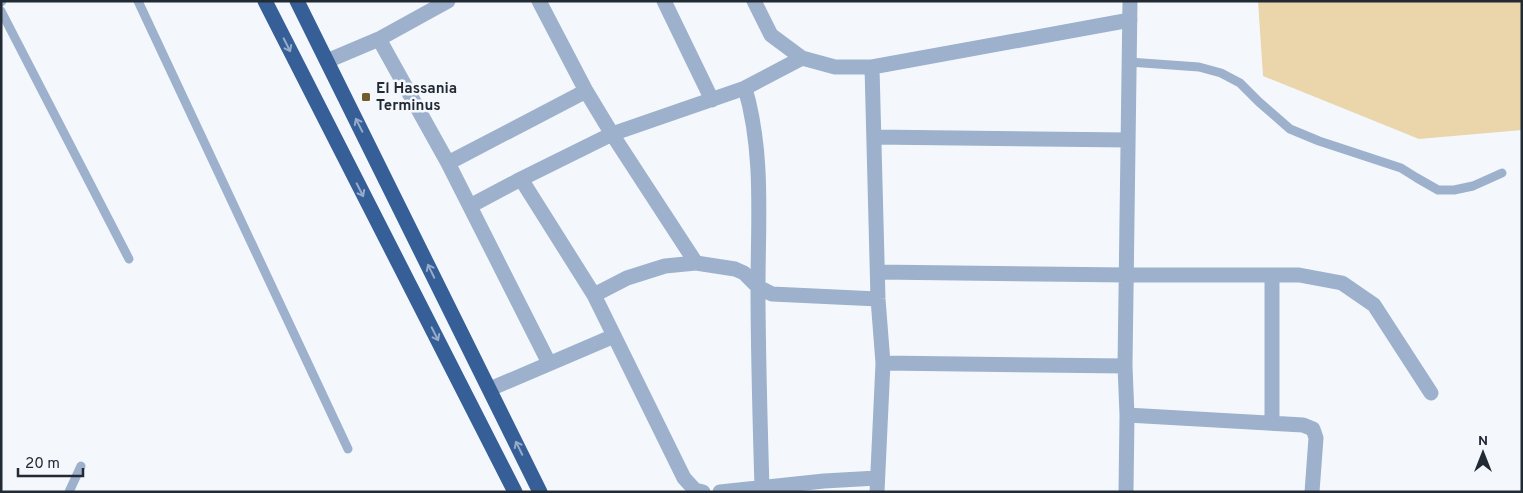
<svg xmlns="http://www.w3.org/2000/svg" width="1523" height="493" font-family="Overpass,sans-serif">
	<rect width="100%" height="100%" fill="#f4f8fd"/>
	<path fill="#ead6aa" d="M1258,1H1522V130L1419,139L1263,76Z"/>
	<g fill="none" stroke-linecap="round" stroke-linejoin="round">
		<path stroke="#9db1cd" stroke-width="9" d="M138,1L348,449
			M1,2L2,1
			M1,11L129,259
			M1129,62L1199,67L1221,73L1240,83L1259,102L1290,129L1319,141L1401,168L1417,178L1438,190H1454L1473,186L1502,173
			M69,492L81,466"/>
		<path stroke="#9db1cd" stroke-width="15" d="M539,1L586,91L612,134L745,88
			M664,1L712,100
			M754,1L771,35L802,58L835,67H872L1130,20
			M379,39L448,163L549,363
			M327,61L379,39L448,1
			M872,67L878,299L883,363L877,492
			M874,137L1128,140
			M448,163L586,91
			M470,206L521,179
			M878,272L1127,275H1299L1342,283L1374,305L1431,393
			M1272,275V423
			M594,295L521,179L612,134L696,263
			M883,363L1125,366
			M490,389L614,336
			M1127,415L1303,425L1313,429L1316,438L1312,492
			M762,488C760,421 758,354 758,287C758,220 764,153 745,88L802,58
			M703,492L695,490L684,478L594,295L627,278L665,266L696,263L735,269L744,273L758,287L772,294L878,299
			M720,492L824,481L877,478
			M1126,492L1127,415L1125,366L1130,1"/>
		<path stroke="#365e97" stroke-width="15" d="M265,1L515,492
			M297,1L540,492"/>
	</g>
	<defs><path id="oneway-shaft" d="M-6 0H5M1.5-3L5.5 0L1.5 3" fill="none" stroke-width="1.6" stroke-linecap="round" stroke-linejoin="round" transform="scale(1.25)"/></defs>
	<g stroke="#95abca">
		<use href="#oneway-shaft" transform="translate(287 45) rotate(63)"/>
		<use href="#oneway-shaft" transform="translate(359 125) rotate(-117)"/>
		<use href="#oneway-shaft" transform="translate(360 190) rotate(63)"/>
		<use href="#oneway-shaft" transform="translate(431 271) rotate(-116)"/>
		<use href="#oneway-shaft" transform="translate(435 334) rotate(63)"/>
		<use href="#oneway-shaft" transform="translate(519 448) rotate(-116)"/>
	</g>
	<rect fill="#715d2c" stroke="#f4f8fd" stroke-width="2" x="361" y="92" width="10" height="10" rx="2.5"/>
	<g text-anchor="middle" stroke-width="5" stroke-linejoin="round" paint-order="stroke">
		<g font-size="15" font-weight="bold" fill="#222a34" stroke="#f4f8fd" text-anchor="start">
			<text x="376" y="93">El Hassania<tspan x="376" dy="17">Terminus</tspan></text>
		</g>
	</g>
	<rect width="1523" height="493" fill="none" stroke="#222a34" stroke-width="5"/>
	<g transform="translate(1483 453)" stroke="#f4f8fd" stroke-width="4" paint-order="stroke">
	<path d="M0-4L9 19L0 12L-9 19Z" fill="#222a34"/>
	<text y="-8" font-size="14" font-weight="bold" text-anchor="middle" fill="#222a34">N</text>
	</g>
	<path d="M18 468v8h65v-8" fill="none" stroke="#222a34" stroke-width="2.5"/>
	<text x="25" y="468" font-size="15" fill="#222a34" stroke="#f4f8fd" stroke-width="4" paint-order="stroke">20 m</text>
</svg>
